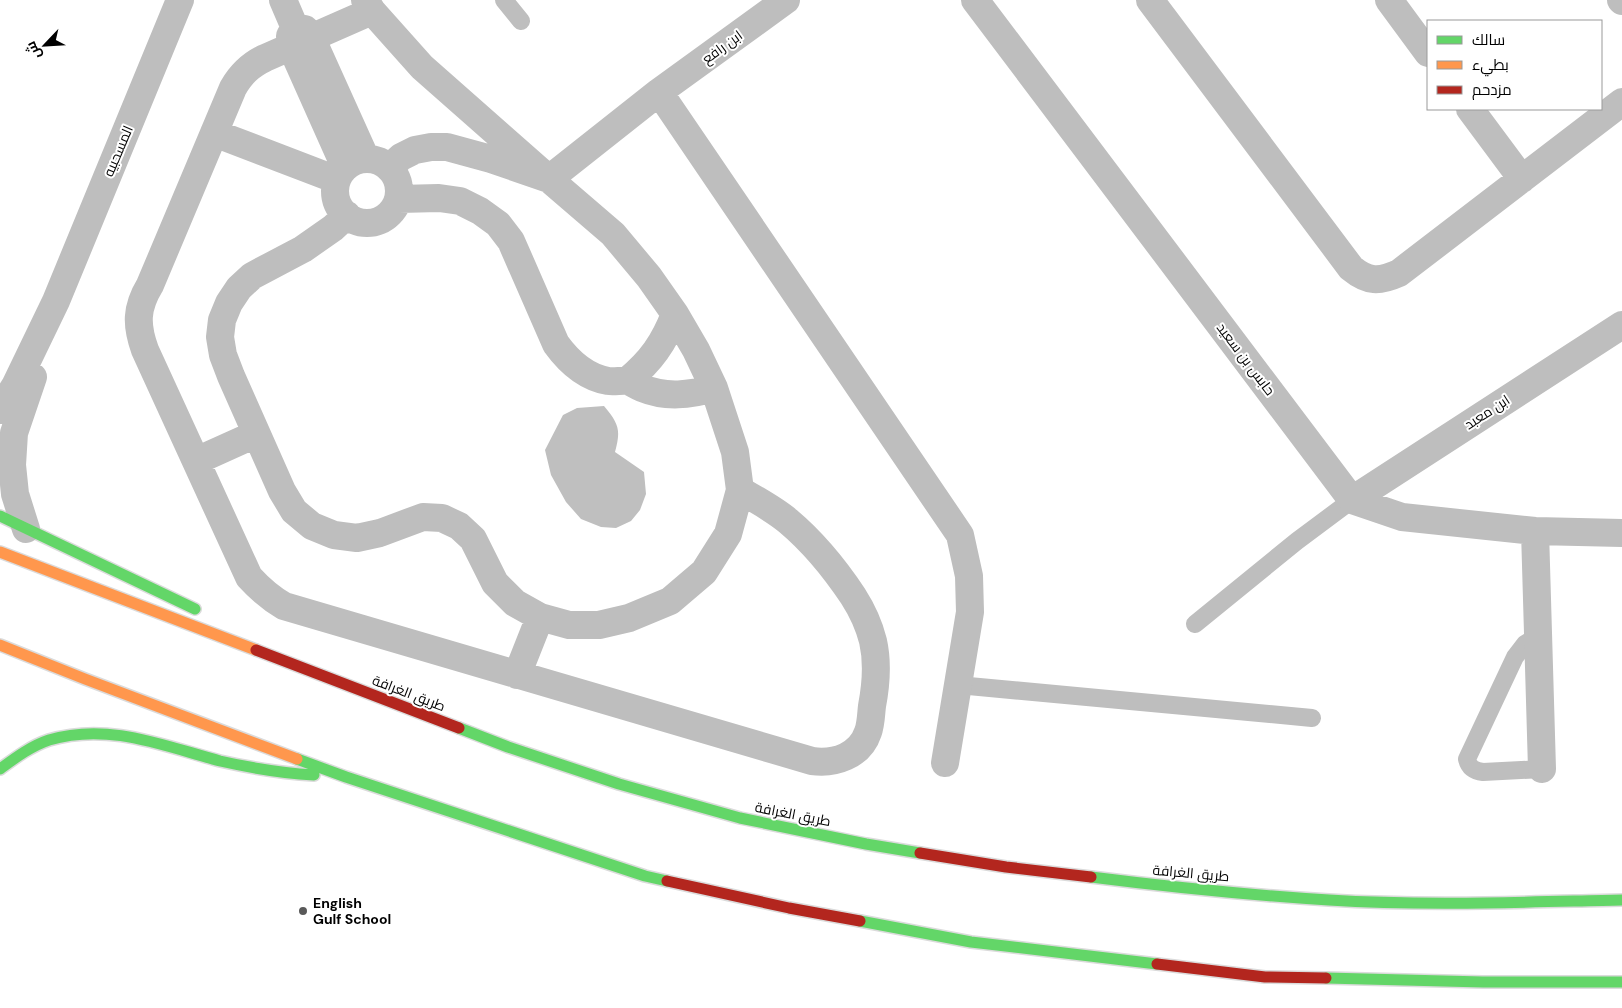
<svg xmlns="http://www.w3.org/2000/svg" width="1622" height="1008" font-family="'DM Sans',Cairo,sans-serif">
	<rect width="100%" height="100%" fill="#fff"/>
	<path fill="#bfbfbf" d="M604,406C619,424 621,430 615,452L644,472L646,494L640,510L631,521L616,528L601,527L581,519L566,502L551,475L545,450L563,415L577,408Z"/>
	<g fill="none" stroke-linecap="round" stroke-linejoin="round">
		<g stroke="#dbdbdb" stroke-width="14">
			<path id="fast" d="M0,516L195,609
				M459,728L508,747L619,784L740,818L866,844L920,853
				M297,759L346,777L645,876L667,881
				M0,769C15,758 31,746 49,740C108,722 164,746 220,761C251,768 282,773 314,775
				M1091,877C1170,887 1250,895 1329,900C1427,906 1525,902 1622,900
				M860,921L971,942L1157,964
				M1326,978L1483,982H1622"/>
		</g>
		<g stroke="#dbdbdb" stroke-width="14">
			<path id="slow" d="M0,552L256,650
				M0,645L85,679L297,759"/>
		</g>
		<g stroke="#dbdbdb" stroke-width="14">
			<path id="jam" d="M256,650L459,728
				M920,853L1006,867L1091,877
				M667,881L789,908L860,921
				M1157,964L1265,977L1326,978"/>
		</g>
		<path stroke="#bebebe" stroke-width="18" d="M504,0L521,21
			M1195,624L1297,541L1352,500
			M1538,636L1525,644L1515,657L1467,759C1469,768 1474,771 1483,772L1542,769
			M958,685L1312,718"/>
		<path stroke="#bebebe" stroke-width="28" d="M283,0L295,28
			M365,0L372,11L422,67L549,179L659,92L786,0
			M975,0L1352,500L1402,517L1535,531L1622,533
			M1150,0L1351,268C1368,282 1379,282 1399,273L1622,102
			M1389,0L1428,53
			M1621,0L1622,1
			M372,11L265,58C250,65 241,74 233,88L150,285C136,308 136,325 145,350L249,577C260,589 270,598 284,606L812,761C835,764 860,756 868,732C871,724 871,714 872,706C876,685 878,663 873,641C869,625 862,610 853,596C835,569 813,542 788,521C774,509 756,500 740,490
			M298,28L305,29L311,37L366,159
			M294,29L290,36L291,46L345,167
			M659,92L960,535L969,576L970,612L945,763
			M1470,109L1522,179
			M214,133L337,180
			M335 191a32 32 0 1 1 64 0a32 32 0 1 1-64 0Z
			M399,199L439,198L460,201L480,211L498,224L511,241L556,344C569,362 585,377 608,381C615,382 622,380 628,381C633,383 637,386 642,388C666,398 690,395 714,388
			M347,215L333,228L303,249L252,276L239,288L229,303L222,320L220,337L223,355L231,376L282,491L294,511L312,526L334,535L357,538L380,533L423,517L442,518L459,526L473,539L495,583L515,603L540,617L569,625H599L629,618L670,601L704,572L728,534L740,490L735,452L714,388L696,350L675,314L649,277L613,234L549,179L491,159L447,147H431L415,150L401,157L389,168
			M627,381C651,361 664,343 675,314
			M0,410L15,386L56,301L180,0
			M196,461L256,434
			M1352,500L1622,325
			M26,529L15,494L12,465L14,433L33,377
			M1535,531L1542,769
			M517,675L540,617"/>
		<use href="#fast" stroke="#63d668" stroke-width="11"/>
		<use href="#slow" stroke="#ff974d" stroke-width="11"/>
		<use href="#jam" stroke="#b3261e" stroke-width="11"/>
	</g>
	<circle fill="#595959" stroke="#fff" stroke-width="2" cx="303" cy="911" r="5"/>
	<g text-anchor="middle" stroke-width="4" stroke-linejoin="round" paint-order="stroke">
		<g font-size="14" fill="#000" stroke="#fff">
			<text transform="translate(722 47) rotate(-36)" y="5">ابن رافع</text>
			<text transform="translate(118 151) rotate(-67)" y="5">المسحبيه</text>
			<text transform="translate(1246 359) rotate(53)" y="5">حابس بن سعيد</text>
			<text transform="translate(1487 412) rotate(-33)" y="5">ابن معبد</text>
			<text transform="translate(409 693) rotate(21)" y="5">طريق الغرافة</text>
			<text transform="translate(793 814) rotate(11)" y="5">طريق الغرافة</text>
			<text transform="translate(1191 873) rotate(5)" y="5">طريق الغرافة</text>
		</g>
		<g font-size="14" font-weight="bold" fill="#000" stroke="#fff" text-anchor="start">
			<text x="313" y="908">English<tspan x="313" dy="16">Gulf School</tspan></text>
		</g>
	</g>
	<rect x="1427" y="20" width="175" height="90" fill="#ffffff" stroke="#999999"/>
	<rect x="1437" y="36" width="25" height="8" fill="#63d668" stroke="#999999"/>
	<text x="1472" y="45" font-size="15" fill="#000000">سالك</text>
	<rect x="1437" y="61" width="25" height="8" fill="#ff974d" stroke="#999999"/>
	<text x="1472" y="70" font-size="15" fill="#000000">بطيء</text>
	<rect x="1437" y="86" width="25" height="8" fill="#b3261e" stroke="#999999"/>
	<text x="1472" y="95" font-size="15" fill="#000000">مزدحم</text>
	<g transform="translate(45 45) rotate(245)" stroke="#ffffff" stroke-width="4" paint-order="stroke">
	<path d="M0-4L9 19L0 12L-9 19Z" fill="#000000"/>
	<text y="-8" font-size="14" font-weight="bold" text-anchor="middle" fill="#000000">ش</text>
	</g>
</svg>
